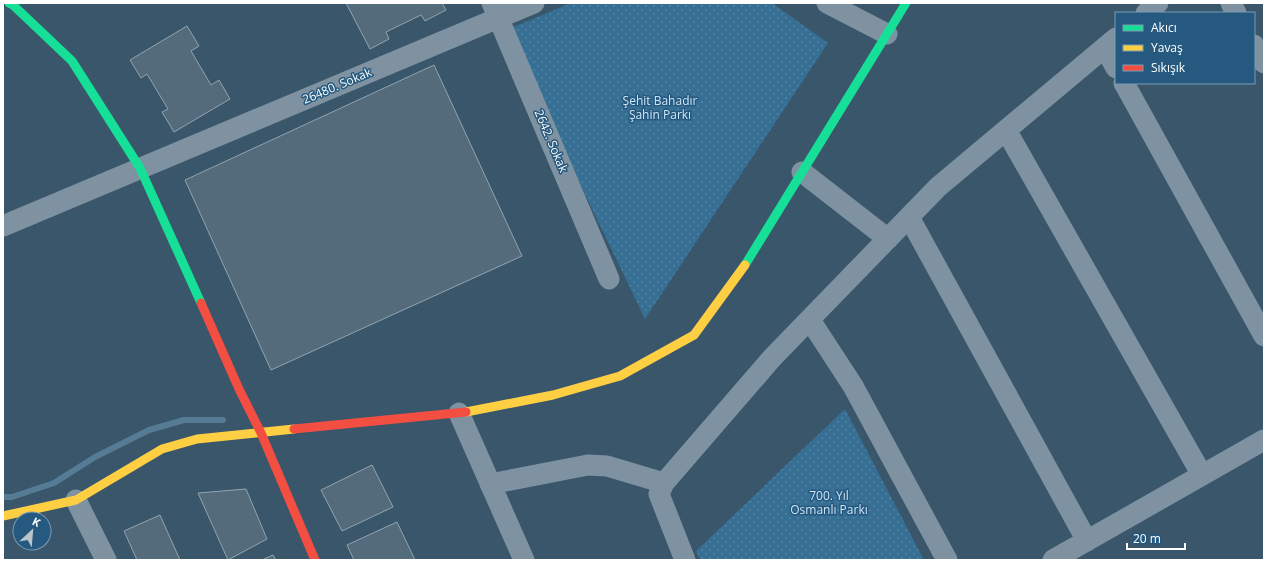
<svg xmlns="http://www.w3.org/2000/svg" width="1267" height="563" font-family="'Open Sans',sans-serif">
	<defs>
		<pattern id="grass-dots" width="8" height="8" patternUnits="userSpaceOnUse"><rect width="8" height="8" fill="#366e94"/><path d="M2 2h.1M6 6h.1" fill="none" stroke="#5484a4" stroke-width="1.8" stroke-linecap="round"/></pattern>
	</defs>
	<rect width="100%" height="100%" fill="#39566b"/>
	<path fill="url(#grass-dots)" d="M571,3H772L828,43L645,319L506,30Z
		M845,409L924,560H700L696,551Z"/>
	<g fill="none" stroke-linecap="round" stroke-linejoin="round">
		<path stroke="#567b94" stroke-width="6" d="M3,497H12L54,483L95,457L149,430L184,420H223"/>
	</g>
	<path fill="#546b7c" stroke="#92a4b0" d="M346,3H442L446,10L425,21L421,15L386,32L389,39L370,49Z
		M187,26L199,46L191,51L211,85L219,80L230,99L174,132L162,112L168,109L147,74L141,78L130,60Z
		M434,65L522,256L271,370L185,180Z
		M372,465L393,507L342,531L321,490Z
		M246,489L267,539L228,560L198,493Z
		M160,515L180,560H137L124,531Z
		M397,522L415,560H354L347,545Z
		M273,555L276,560H262Z"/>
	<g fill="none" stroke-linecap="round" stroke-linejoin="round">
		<path stroke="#7f92a1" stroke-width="21" d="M492,3L609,279
			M827,3L887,34
			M1231,3L1236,13
			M1146,13L1158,3
			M1254,45L1264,63
			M1105,48L1116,68
			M1124,83L1264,336
			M1006,130L1202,475
			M802,172L888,239
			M909,217L1087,541
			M3,226L534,3
			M810,320L853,386L947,560
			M459,413L524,560
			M490,484L588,465L607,466L664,483
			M76,500L106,560
			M685,560L659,494L664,483L772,358L938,187L1116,38
			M1053,560L1264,440"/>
		<path stroke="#16e098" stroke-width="9" d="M9,3L13,5L72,61L140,168L201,303
			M745,265L906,3"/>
		<path stroke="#ffcf43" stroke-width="9" d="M466,412L553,395L620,376L694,335L745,265
			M3,516L76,500L162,449L197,439L294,429"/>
		<path stroke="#f24e42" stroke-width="9" d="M201,303L239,389L261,433L315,560
			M294,429L466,412"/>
	</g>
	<g text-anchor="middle" stroke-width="3" stroke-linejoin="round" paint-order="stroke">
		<g font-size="12" fill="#fff" stroke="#25597f">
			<text transform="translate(337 86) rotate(-23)" y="4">26480. Sokak</text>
			<text transform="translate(551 141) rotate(67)" y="4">2642. Sokak</text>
		</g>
		<g font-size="12" fill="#cee5f5" stroke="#25597f">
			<text x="660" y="105">Şehit Bahadır<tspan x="660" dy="14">Şahin Parkı</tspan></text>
			<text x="829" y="500">700. Yıl<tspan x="829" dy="14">Osmanlı Parkı</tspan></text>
		</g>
	</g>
	<rect width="1267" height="563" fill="none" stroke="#ffffff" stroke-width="8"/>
	<rect x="1115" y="12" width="140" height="72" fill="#25597f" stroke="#7c9bb2"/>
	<rect x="1123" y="25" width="20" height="6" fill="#16e098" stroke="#7c9bb2"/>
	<text x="1151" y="32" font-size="12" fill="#ffffff">Akıcı</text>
	<rect x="1123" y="45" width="20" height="6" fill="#ffcf43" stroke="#7c9bb2"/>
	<text x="1151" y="52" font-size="12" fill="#ffffff">Yavaş</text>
	<rect x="1123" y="65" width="20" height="6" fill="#f24e42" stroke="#7c9bb2"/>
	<text x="1151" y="72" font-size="12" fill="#ffffff">Sıkışık</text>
	<g transform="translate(32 531) rotate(26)"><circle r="19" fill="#25597f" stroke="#7c9bb2"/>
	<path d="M0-3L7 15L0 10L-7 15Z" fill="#bac4cb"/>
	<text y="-6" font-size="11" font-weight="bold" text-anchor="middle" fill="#ffffff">K</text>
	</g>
	<path d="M1127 543v6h58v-6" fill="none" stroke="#ffffff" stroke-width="2"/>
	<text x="1133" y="543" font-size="12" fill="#ffffff" stroke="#25597f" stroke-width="3" paint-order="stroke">20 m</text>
</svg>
